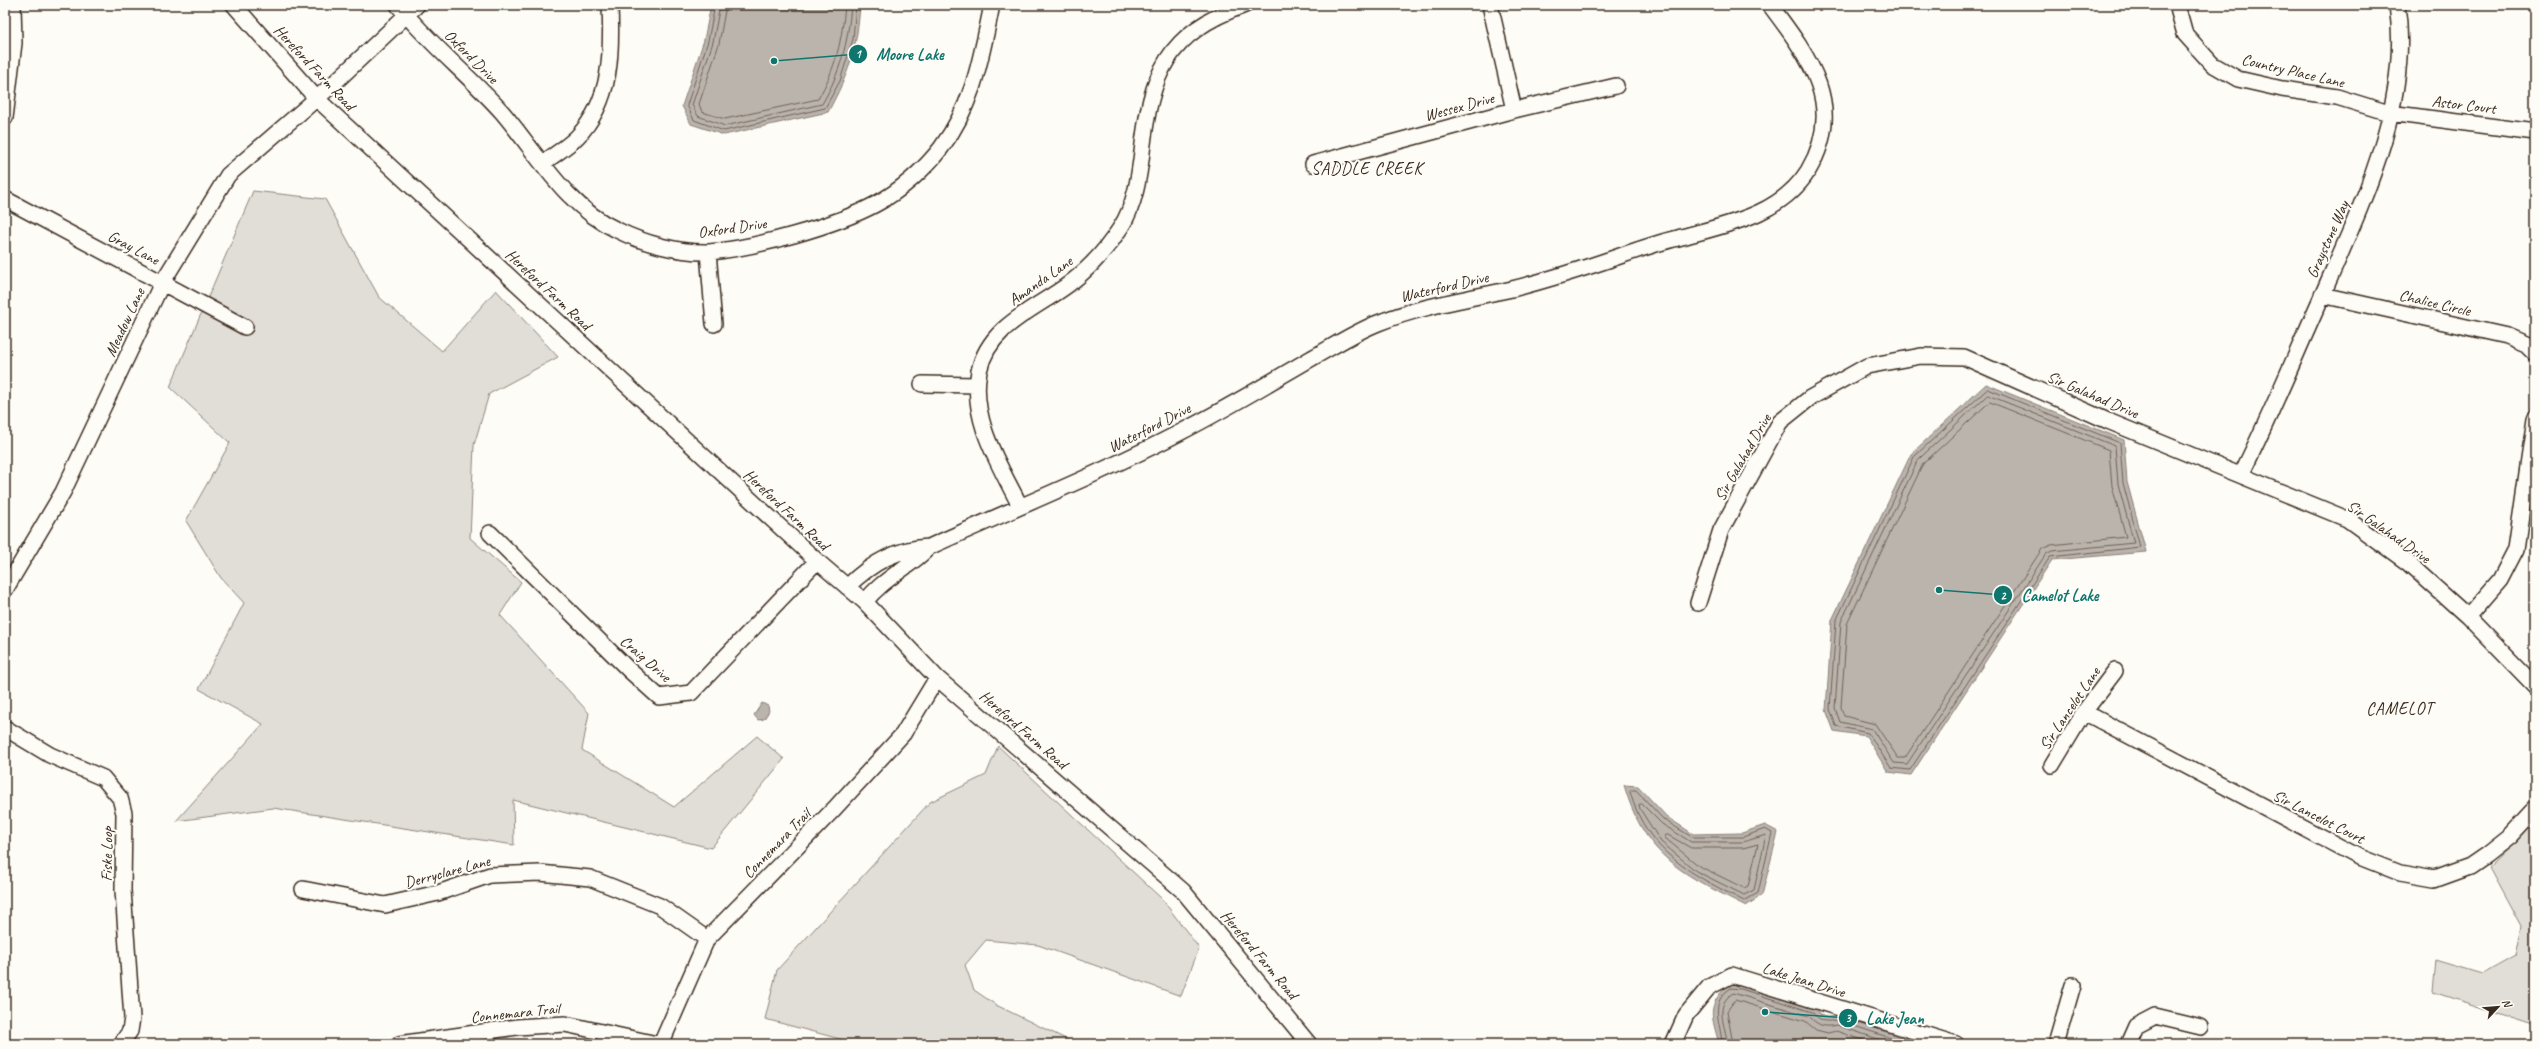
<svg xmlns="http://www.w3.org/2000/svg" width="2540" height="1049" font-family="Caveat,sans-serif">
	<rect width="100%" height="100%" fill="#fdfcf7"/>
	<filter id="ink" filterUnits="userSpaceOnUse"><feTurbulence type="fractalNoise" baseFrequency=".025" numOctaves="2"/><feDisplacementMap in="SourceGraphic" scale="8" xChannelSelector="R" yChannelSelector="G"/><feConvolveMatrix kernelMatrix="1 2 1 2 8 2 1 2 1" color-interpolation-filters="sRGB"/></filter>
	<g filter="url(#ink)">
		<path fill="#e1ded7" stroke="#8e847a" d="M253,191L325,199L379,297L442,351L496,290L558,357L489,394L474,445L470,538L521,582L500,615L589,713L582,750L674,807L757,736L784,759L711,848L513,800L514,845L273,808L176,821L263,724L199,689L244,603L221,578L186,521L230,443L170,387Z
			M998,746L1162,899L1199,948L1181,996L1038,945L986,940L965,965L974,990L996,1005L1076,1044H859L765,1019L777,970L930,802L986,775Z
			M2535,822V1025L2433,992L2436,960L2483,974L2515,956L2521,926L2489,867Z"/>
		<path fill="#bbb4ad" stroke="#887d74" d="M711,5H860C857,50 849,73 828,112L724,135L691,124L682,106L704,40Z
			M1986,384L2124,440L2127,482L2146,552L2052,560L1911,775L1888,772L1866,736L1834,731L1826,710L1832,620L1911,454Z
			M762,703L768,706L769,711L764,719L758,720L754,715Z
			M1624,785L1638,786L1667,817L1693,834L1742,833L1765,825L1778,832L1762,895L1746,906C1683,874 1645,858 1624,785Z
			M1729,984L1741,985L1815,1008C1821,1017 1825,1019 1836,1015L1922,1044H1719C1712,1016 1705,1007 1729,984Z"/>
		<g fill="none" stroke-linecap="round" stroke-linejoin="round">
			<path stroke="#6e6157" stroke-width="1" d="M715,5L708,41L687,105L694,120L724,131L825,108L840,81L853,39L856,5
				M720,5L713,42L692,105L698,116L725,126L822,104C841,71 848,43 851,5
				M726,5L719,44L699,104L702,112L725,119L818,99C836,68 842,40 845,5
				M1988,389L2120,443L2123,483L2140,547L2050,557L1910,770L1891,768L1868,733L1836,726L1830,709L1836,621L1914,457Z
				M1988,395L2115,446L2118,484L2134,543L2052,551L2046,554L1907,764L1894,763L1872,729L1840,722L1835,708L1841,622L1918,460Z
				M1990,402L2109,450L2112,486L2126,537L2051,545L2042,549L1905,758H1898L1875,724L1844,716L1841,707L1847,624L1923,464Z
				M1632,790H1636L1664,820L1692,837H1743L1765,829L1772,833L1758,893L1744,901C1692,874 1647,853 1630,792Z
				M1642,804L1662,824L1691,842H1743L1766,835L1754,890L1744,895L1696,871L1661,842L1640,809L1639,805Z
				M1668,835L1691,848H1743L1758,844L1748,886L1744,888L1699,866L1665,838V836Z
				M1722,1044C1721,1022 1708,1003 1731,988L1741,989L1812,1012C1820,1020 1824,1023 1836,1020L1909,1044
				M1727,1044C1726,1025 1713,1006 1733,993L1809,1016C1817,1025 1824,1028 1836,1025L1893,1044
				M1733,1044L1727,1011L1735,1000L1805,1021L1816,1030L1828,1033L1836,1031L1875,1044"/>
			<g stroke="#3b2a1e" stroke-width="18">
				<path id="minor" d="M234,5L316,98L817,561L865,602L937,678L1183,891L1309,1044
					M398,5C429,44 469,75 502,112C537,153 566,207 617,230C643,243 679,253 709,252C755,248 835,226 876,204C900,191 924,170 941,148C974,104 981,57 992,5
					M1490,5L1514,110
					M2177,5L2185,34L2212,64L2238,79L2282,89L2337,97L2389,113L2535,132
					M5,118L14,43L13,5
					M543,163C554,155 567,147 577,137C612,101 612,52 610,5
					M1313,164L1514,110L1616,86
					M5,199L245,327
					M708,252L714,324
					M2322,295L2507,336L2526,344L2535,353
					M922,384L977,385
					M2241,475C2270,417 2295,356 2322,296C2360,208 2412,104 2397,5
					M1020,506C999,464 970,419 979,371C989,325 1036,309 1069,284C1090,268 1107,249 1121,227C1135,205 1139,177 1142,152C1151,74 1166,33 1245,5
					M490,533L629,670L659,697L691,693L817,561
					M847,587C869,565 897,548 929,547
					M5,590L63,492L162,283L228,175L331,86L417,5
					M865,602C882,579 909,568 929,547C1013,509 1100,474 1181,432C1226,409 1269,383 1312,358C1334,346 1355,332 1378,323C1421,306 1467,299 1512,289C1548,280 1582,269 1617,257C1637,250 1657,243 1678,238C1724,225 1780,216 1808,171C1847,106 1809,57 1770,5
					M1698,603L1721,530L1780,422L1810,398L1867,366L1921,356L1964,357L2108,421L2347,519L2408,563L2468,617L2535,686
					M2468,617L2500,580L2516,549L2535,418
					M2084,712L2357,856L2400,873L2434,879L2470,866L2486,855L2510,836L2535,809
					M5,728L50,755L103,778L120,798L124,813L123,890L132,1018L130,1031L121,1044
					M2052,765L2084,712L2115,671
					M303,889L385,905L438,893L490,875L540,873L590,878L660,906L707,939
					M399,1044L517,1027L565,1024L657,1044
					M661,1044L707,939L834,809L903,734L937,678
					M1673,1044L1686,1015L1709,987L1732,975L1956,1044
					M2056,1044L2073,985
					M2128,1044L2136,1026L2155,1016L2201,1027"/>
			</g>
			<use href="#minor" stroke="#fdfcf7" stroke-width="15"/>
		</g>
	</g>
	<g text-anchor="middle" stroke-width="4" stroke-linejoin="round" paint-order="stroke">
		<g font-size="16" fill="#3b2a1e" stroke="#fdfcf7">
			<text transform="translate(472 56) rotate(45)" y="6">Oxford Drive</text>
			<text transform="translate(315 67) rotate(47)" y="6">Hereford Farm Road</text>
			<text transform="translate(2293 70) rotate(13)" y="6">Country Place Lane</text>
			<text transform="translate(2464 104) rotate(7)" y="6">Astor Court</text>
			<text transform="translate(1459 106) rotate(-15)" y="6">Wessex Drive</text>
			<text transform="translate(732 227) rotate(-8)" y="6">Oxford Drive</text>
			<text transform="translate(2327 239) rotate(-66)" y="6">Graystone Way</text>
			<text transform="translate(134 247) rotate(28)" y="6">Gray Lane</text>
			<text transform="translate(1040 280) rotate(-35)" y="6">Amanda Lane</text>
			<text transform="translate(1444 286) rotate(-13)" y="6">Waterford Drive</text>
			<text transform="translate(549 289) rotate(43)" y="6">Hereford Farm Road</text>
			<text transform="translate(2435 302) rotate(13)" y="6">Chalice Circle</text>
			<text transform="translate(124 322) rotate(-65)" y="6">Meadow Lane</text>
			<text transform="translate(2093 394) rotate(23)" y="6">Sir Galahad Drive</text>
			<text transform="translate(1149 427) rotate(-27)" y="6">Waterford Drive</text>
			<text transform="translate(1742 457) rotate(-60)" y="6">Sir Galahad Drive</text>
			<text transform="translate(787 509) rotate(43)" y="6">Hereford Farm Road</text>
			<text transform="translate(2389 531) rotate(35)" y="6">Sir Galahad Drive</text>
			<text transform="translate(646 658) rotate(41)" y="6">Craig Drive</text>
			<text transform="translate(2069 708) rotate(-56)" y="6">Sir Lancelot Lane</text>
			<text transform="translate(1024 729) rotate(41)" y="6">Hereford Farm Road</text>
			<text transform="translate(2319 816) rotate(27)" y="6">Sir Lancelot Court</text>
			<text transform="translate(776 843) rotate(-46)" y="6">Connemara Trail</text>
			<text transform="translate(106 854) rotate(-89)" y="6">Fiske Loop</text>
			<text transform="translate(447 871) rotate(-15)" y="6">Derryclare Lane</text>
			<text transform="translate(1260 954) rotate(50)" y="6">Hereford Farm Road</text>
			<text transform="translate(1804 979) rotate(17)" y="6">Lake Jean Drive</text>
			<text transform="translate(515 1012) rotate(-6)" y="6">Connemara Trail</text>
		</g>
		<g font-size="17" letter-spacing="1" fill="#3b2a1e" stroke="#fdfcf7">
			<text x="1367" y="174">SADDLE CREEK</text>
			<text x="2400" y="714">CAMELOT</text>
		</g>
	</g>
	<path fill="none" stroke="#0f766e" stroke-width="1.5" d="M774 61L858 54M1939 590L2003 595M1765 1012L1848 1018"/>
	<g fill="#0f766e" stroke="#fdfcf7" stroke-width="1.5">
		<circle cx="774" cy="61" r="4"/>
		<circle cx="1939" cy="590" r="4"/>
		<circle cx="1765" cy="1012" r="4"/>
		<circle cx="858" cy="54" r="10"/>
		<circle cx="2003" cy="595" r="10"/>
		<circle cx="1848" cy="1018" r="10"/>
	</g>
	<g font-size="12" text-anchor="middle" font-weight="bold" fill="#fff">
		<text x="858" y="58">1</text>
		<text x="2003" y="600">2</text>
		<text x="1848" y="1022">3</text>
	</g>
	<g font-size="17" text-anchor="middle" font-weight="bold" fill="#0f766e" stroke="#fdfcf7" stroke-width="4" stroke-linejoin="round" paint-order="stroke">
		<text x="910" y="60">Moore Lake</text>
		<text x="2060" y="601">Camelot Lake</text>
		<text x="1895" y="1024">Lake Jean</text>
	</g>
	<rect width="2540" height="1049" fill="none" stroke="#fdfcf7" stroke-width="20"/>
	<rect x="10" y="10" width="2520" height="1029" fill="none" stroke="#3b2a1e" stroke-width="1.5" filter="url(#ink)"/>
	<g transform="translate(2498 1007) rotate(64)" stroke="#fdfcf7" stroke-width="3" paint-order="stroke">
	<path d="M0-3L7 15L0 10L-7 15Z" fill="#3b2a1e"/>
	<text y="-6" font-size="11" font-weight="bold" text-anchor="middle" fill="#3b2a1e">N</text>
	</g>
</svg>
